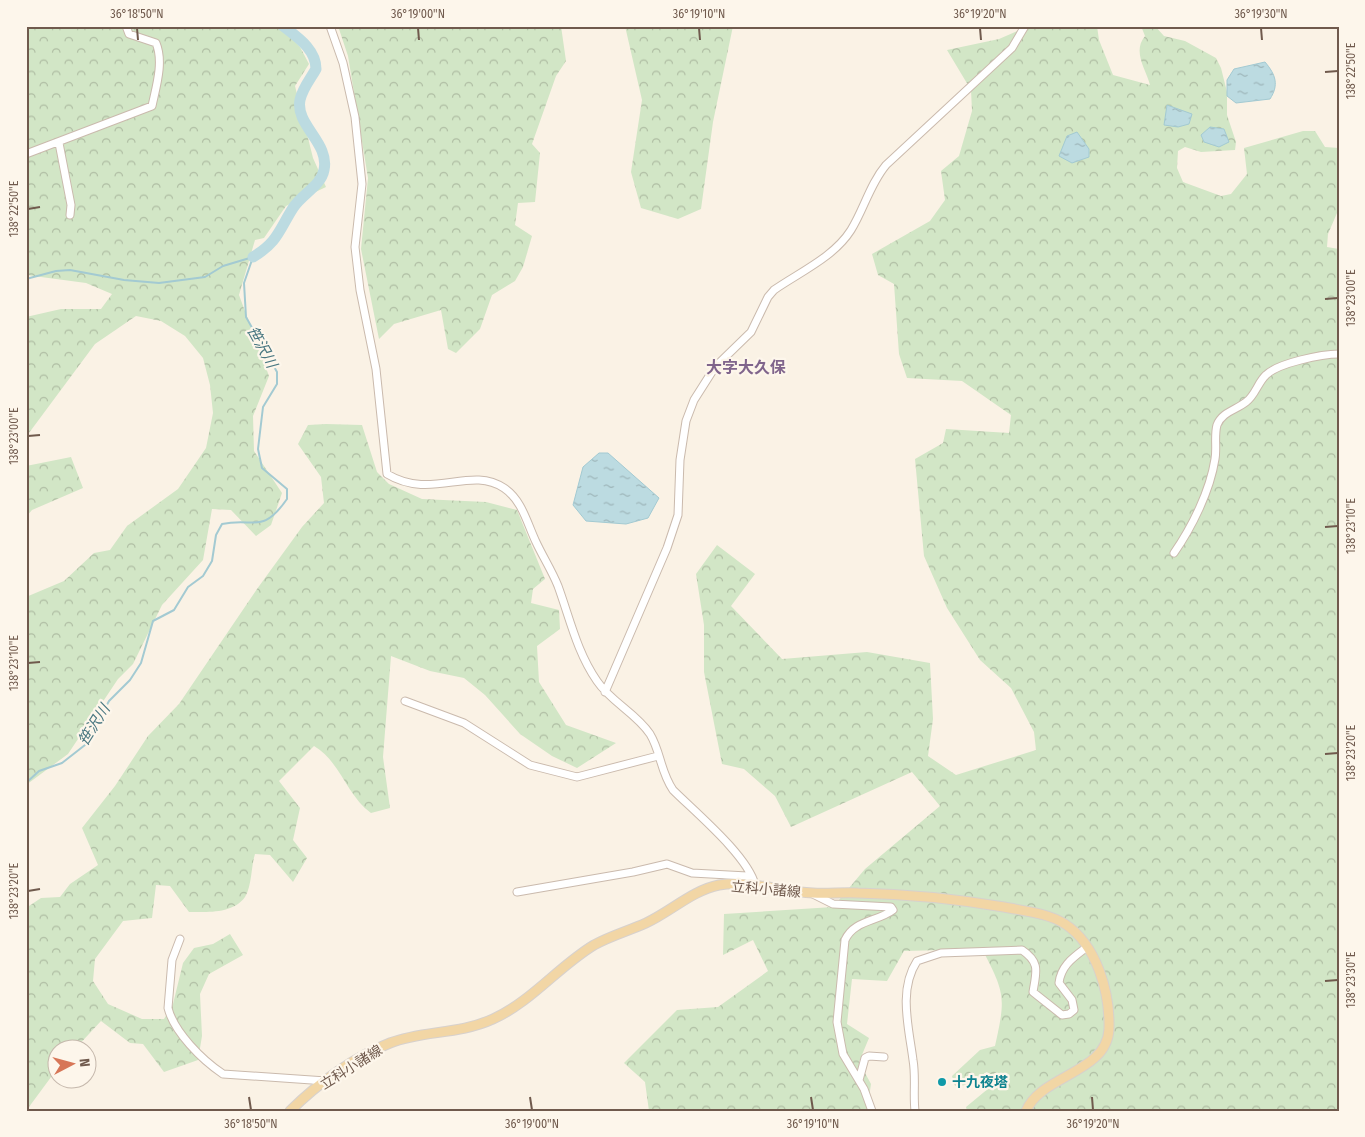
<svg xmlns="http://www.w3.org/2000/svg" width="1365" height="1137" font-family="'Fira Sans Condensed','Noto Sans JP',sans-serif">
	<defs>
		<pattern id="forest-crowns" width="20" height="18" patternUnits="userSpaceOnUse" patternTransform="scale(1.25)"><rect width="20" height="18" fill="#d2e6c6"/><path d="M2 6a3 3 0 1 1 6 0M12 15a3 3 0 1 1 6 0" fill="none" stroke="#afbda3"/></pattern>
		<pattern id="water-ripples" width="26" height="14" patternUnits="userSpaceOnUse" patternTransform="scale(1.25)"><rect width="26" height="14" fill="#bcdbe1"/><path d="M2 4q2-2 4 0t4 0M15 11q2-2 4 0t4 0" fill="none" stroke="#9db5b9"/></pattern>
	</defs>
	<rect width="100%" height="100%" fill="#faf2e5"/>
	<path fill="url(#forest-crowns)" d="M26,26H280L300,47L309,64L295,86L313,158L326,187L286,206L264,238L255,240L239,295L269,376L253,416L254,451L282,493L271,525L256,536L231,510L212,509L203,560L162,605L133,664L118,679L68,754L26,785V597L64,581L94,553L110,550L127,526L178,489L206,448L213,413L210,385L203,358L185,336L161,321L136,316L95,344L26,437V317L61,309H101L112,294L86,283L26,275Z
		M338,26H561L566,61L556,76L532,144L540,153L535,202L518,203L515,225L532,236L523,267L515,281L492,295L480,329L456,353L448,349L441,310L394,324L379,339L361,249L368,178L348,56Z
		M625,26H733L713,122L701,209L678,219L641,208L631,172L642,100Z
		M1029,26H1097L1099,40L1113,75L1150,85C1146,69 1132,52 1145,36L1141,26H1155L1164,36L1185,41L1216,58L1221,68L1227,92V115L1236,142L1235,150L1201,152L1185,147L1178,151L1177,168L1183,182L1221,196L1231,194L1247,174L1244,148L1303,131H1315L1325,147L1339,148L1337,213L1328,234L1327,247L1339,249V1111H967L966,1107L995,1083L987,1072L967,1085L955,1086L952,1076L980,1050L995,1046C1006,997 1005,993 982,949L904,951L887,981L852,979L847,1024L869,1038L859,1062L871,1084L867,1111H649L645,1082L624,1063L677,1010L718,1007L768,971L753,940L723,955L724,914L833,907L865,869L940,806L912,772L791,827L775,796L744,769L722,764L704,672V625L696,574L717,545L755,574L731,606L782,659L867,652L930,663L933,719L928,756L956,775L1036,750L1034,732L1011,688L980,660L947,608L924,556L915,459L943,443L946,429L1009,433L1011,415L962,381L907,378L899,354L894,284L878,275L872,254L930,221L945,200L941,171L959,156L972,111L971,90L947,50L999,39Z
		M326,424L362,425L377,472L389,484L422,499L486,502L517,510L545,579L533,589L531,603L559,610L560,629L537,646L539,682L566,725L616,743L577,768L552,756L520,734L485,695L464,678L430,671L391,656L383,757L390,808L371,813C347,796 340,761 314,746L279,781L300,808L293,840L307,858L293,882L270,855L255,854C251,866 252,886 245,897C233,914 207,912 189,912L170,886L156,885L152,918L123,921L95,959L93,981L108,1004L142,1019H164L173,1004L183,963L194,948L213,944L230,934L243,955L209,974L200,994L202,1036L198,1060L164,1072L143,1044L130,1043L101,1021L75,1049L58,1050L57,1069L26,1111V908L41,898L60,897L70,884L98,865L82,828L115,786L148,736L179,704L257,589L302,527L324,503L321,477L298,444L308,425Z
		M71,457L83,488L32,510L26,517V466Z"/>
	<path fill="url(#water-ripples)" stroke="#a3cad2" d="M1265,62C1276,75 1279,85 1270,99L1236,103L1227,96V80L1234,69Z
		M1167,105L1192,114L1189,124L1178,127L1164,125Z
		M1210,127L1224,129L1229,142L1219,147L1204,142L1201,135Z
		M1077,132L1089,149V157L1072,163L1059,156L1067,136Z
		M599,453H608L659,498L648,518L626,524L586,521L573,505L583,467Z"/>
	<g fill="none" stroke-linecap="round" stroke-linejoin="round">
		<path stroke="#a3cad2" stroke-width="2" d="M26,279L56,271L70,270L124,280L159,283L205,277L223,266L253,257
			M26,783L39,771L62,763L85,745L109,701L130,680L141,663L153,621L174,610L188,587L203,576L212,561L216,535L222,524C254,517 262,535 287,499V489L262,468L258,449L263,407L277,384V372L246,317L244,283L253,257"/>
		<path stroke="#bcdbe1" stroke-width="11" d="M253,257C278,242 279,230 293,208C302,194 321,186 324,170C330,143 295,125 300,100C302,89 311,78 316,69C316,49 297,37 283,26"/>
		<g stroke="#cabaad" stroke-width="9">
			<path id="minor" d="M330,26L343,63L355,117L362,184L355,247L360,290L376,369L387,474C432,501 470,465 504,488C522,500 527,523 536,542C543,557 552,571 558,586C570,619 577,652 597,681C611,702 636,713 650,734C661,752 660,771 673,790C695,812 748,856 755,885
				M59,143L71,205L70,215
				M26,154L152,106C156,87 164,62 156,43L129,34L126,26
				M1174,553C1192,527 1210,491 1215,459C1217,448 1214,436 1217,425C1222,412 1236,410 1246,402C1255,396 1258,382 1266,375C1278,363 1322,354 1339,354
				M605,692L667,548L678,515L680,460L686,421L694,400L715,367L751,332L768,297L774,290C800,272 834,257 851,230C864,209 870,184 886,165L1012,48L1025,26
				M405,701L464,723L530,765L577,777L658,756
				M517,892L633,872L667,864L692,873L747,876L753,883
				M813,894L833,904L891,907L893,910C877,922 854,920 845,940L837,1022L843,1054L864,1089L872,1111
				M180,939L172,960L168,1008C174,1032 202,1060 223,1074L326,1081
				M859,1080L865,1058L869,1056L884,1057
				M915,1111C913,1094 916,1077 913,1060C909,1028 898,990 917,961L941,953L1022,950C1041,963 1036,972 1033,992L1062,1015L1069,1014L1074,1010L1072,1000L1059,983C1061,965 1074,957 1087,947"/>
		</g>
		<g stroke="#d7d1cd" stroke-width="11">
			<path id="major" d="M290,1111C317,1084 354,1057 390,1043C423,1030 458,1035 493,1019C531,1002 559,966 594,945C610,936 628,931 646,923C670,912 693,890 719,885C750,880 782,892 813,893C828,894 843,892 858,893C907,894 956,899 1004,907C1024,911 1048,913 1065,924C1097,945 1110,993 1109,1029C1107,1073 1041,1075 1026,1111"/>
		</g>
		<use href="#minor" stroke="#fff" stroke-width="7"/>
		<use href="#major" stroke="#f2d6a5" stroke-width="9"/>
	</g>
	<path fill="none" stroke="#705a4d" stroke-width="2" d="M137,28L138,40M418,28L419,40M699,28L700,40M980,28L981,40M1261,28L1262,40M1325,72L1338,71M28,209L40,207M1325,299L1338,298M28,436L40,435M1325,527L1338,526M28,663L40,662M1325,754L1338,753M28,891L40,889M1325,981L1338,980M249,1097L251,1110M530,1097L532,1110M811,1097L813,1110M1092,1097L1093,1110"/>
	<circle fill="#0f9aa8" stroke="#fdf6eb" stroke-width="2" cx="942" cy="1082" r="5"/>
	<g text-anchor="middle" stroke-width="4.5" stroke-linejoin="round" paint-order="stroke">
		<g font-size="14" fill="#705a4d" stroke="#fdf6eb">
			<text transform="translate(766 889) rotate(5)" y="5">立科小諸線</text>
			<text transform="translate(351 1067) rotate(-32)" y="5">立科小諸線</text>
		</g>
		<g font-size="14" font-weight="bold" fill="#0d838f" stroke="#fdf6eb" text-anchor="start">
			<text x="952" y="1087">十九夜塔</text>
		</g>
		<g font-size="15" font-style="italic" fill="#497781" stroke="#fdf6eb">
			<text transform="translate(262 347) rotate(61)" y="5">笹沢川</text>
			<text transform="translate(94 725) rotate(-58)" y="5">笹沢川</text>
		</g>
		<g font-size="16" font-weight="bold" fill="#80658c" stroke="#fdf6eb">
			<text x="746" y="373">大字大久保</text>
		</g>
	</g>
	<rect width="1365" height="1137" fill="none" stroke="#fdf6eb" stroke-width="55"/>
	<g transform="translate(72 1064) rotate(84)"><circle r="24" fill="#fdf6eb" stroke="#c5b8ac"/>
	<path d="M0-4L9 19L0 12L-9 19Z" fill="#d77657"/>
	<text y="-8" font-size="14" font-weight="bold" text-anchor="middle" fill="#705a4d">N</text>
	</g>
	<rect x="28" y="28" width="1310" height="1082" fill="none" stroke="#705a4d" stroke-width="2"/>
	<g font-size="12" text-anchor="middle" fill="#705a4d">
		<text x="137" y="18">36°18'50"N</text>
		<text x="418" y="18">36°19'00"N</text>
		<text x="699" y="18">36°19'10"N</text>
		<text x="980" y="18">36°19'20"N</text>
		<text x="1261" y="18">36°19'30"N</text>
		<text transform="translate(1351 71) rotate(-90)" y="4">138°22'50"E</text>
		<text transform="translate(14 209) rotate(-90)" y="4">138°22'50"E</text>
		<text transform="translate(1351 298) rotate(-90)" y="4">138°23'00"E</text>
		<text transform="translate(14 436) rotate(-90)" y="4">138°23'00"E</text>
		<text transform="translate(1351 526) rotate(-90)" y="4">138°23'10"E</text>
		<text transform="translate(14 663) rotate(-90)" y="4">138°23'10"E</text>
		<text transform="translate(1351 753) rotate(-90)" y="4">138°23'20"E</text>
		<text transform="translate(14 891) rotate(-90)" y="4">138°23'20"E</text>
		<text transform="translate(1351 980) rotate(-90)" y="4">138°23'30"E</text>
		<text x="251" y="1128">36°18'50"N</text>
		<text x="532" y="1128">36°19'00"N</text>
		<text x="813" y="1128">36°19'10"N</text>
		<text x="1093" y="1128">36°19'20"N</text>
	</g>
</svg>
